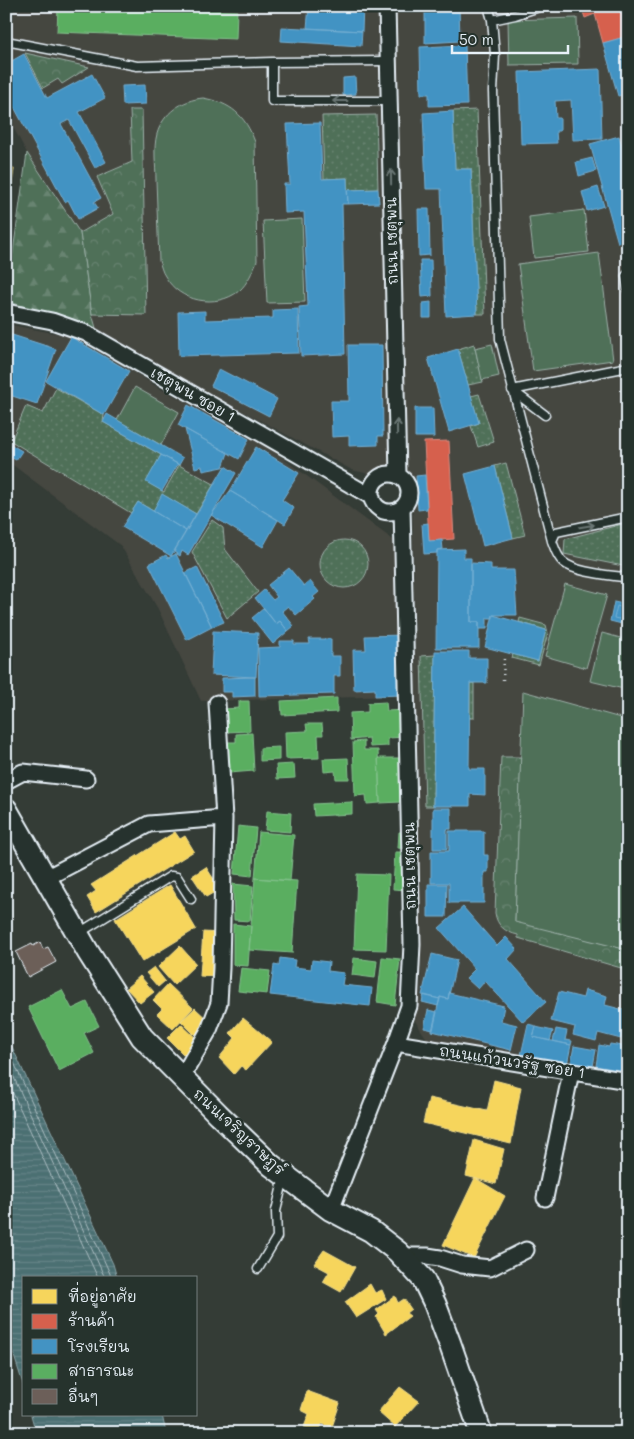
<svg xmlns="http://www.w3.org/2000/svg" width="634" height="1439" font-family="Mali,'Playpen Sans Thai',sans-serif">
	<defs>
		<pattern id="grass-dots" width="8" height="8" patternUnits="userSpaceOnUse" patternTransform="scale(1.25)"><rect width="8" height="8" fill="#4f6f58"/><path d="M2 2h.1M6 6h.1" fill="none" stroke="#688471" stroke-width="1.8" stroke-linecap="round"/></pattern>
		<pattern id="forest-firs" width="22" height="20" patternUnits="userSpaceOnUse" patternTransform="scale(1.25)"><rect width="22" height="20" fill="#4f6f58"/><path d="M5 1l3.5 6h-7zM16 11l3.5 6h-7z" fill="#688471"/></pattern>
		<pattern id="park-crowns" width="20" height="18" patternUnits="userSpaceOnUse" patternTransform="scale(1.25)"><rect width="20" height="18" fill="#4f6f58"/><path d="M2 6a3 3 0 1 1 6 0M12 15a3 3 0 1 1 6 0" fill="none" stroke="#688471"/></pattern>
		<pattern id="water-rules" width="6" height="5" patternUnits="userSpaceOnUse" patternTransform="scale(1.25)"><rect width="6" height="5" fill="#4c6f72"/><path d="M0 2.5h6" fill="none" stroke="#668487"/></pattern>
	</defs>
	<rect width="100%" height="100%" fill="#343c36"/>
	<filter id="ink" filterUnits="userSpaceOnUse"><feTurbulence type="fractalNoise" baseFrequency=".02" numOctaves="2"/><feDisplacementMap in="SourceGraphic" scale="10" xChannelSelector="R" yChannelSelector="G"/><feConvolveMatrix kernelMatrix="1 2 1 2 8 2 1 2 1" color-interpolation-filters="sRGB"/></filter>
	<g filter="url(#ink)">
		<path fill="#454640" d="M6,6H628V1078L431,1045L415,1021L421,982L412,484L352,470L151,362L96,328L6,301L27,153L6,114Z
			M6,324L80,338L159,388L257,439L396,542L403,696L201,701L158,609L121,546L6,460Z"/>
		<path fill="url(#grass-dots)" stroke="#9cb0a8" d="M477,110L485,314H477L471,169H455L453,111Z
			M376,115L378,189L347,190V178L324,179L322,116Z
			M474,344L483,382L468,385L458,349Z
			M56,388L104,415L103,422L161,455L147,482L164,492L179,465L214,484L196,514L163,495L153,511L138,502L131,513L11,441L26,406L43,413Z
			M479,394L494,442L478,447L471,426L479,423L471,396Z
			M506,463L525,535L513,538L495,466Z
			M212,520L223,528L225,549L258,592L227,618L192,552Z
			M623,524L628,549V567L564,554L565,539Z
			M320 564a24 24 0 1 1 48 0a24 24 0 1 1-48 0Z
			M520,618L546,625L548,633L539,665L512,658L513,654L538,661L546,630L519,622Z
			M435,655L433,806H425L421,656Z
			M470,683H474V718H470Z"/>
		<path fill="url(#forest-firs)" stroke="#9cb0a8" d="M27,153L80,233L92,314L96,328L6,301Z"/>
		<path fill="url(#park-crowns)" stroke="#9cb0a8" d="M25,53L89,67L62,84L58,79L43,88Z
			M130,110H142L146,315L92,314L80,233L113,214L97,177L132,162Z
			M501,757H521L515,921L628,950V970L518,938V935C505,932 497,926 495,913Z"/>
		<path fill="#4f6f58" stroke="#9cb0a8" d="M577,18L578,64L509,65L508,20Z
			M203,98C231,103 245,115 255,142L257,261C252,272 248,283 239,291C216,309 179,302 165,276C162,272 161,266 159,261C158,234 157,207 156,180C156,166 153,148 157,134C163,113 182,100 203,98Z
			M584,210L589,252L534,258L529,217Z
			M302,219L305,302L267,303L263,221Z
			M599,253L613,360L533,371L518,264Z
			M492,344L499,376L482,380L475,348Z
			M135,387L179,412L161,445L117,420Z
			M565,584L607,595L586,668L545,656Z
			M602,633L628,640V690L590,681Z
			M523,691L628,720V950L515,922Z"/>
		<path fill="url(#water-rules)" stroke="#8aa3a8" d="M6,1034L113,1264L117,1278H24V1387L6,1331Z
			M31,1415H162L166,1433H36Z"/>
		<path fill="#f6d55c" stroke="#f2dd8b" d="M6,168L14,169L7,221H6Z
			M175,832L180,839L185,836L194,851L96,912L87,897L96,891L91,885Z
			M206,867L220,889L206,897L192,876Z
			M170,885L196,929L142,962L115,919Z
			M203,932L221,933L218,977L200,976Z
			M180,946L196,964L174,985L158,967Z
			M154,967L165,981L158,987L146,973Z
			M140,976L154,992L140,1003L126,988Z
			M168,984L193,1008L173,1029L157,1014L162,1009L153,1000Z
			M195,1008L210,1022L196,1036L181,1021Z
			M243,1018L272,1042L246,1070L241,1066L234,1074L219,1058L235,1038L230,1033Z
			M181,1024L199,1041L185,1056L167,1038Z
			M494,1080L521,1087L511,1144L423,1123L429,1098L487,1111Z
			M474,1140L504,1149L496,1184L466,1176Z
			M475,1178L505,1196L474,1258L443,1245Z
			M324,1250L355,1267L341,1292L323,1282L329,1272L314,1264Z
			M370,1284L375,1293L382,1290L386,1299L356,1318L345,1302Z
			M395,1296L398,1303L404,1299L411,1309L406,1313L410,1316L386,1334L376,1317L379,1314L376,1310Z
			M400,1387L419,1401L395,1427L378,1412Z
			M307,1391L340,1403L332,1427L322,1424L319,1433L304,1427L309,1414L301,1410Z"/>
		<path fill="#d6604d" stroke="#db8c80" d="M581,6H628V36L603,43L595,14L585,18Z
			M449,441L454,539L429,541L424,442Z"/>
		<path fill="#4393c3" stroke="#74afd3" d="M309,6H363L362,31L307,28Z
			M425,6H459L460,41L425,43Z
			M282,27L362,31L361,46L281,41Z
			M628,36V94L618,96L603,43Z
			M465,45L467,105L429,106V94H421L420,47Z
			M24,54L47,98L92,74L105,98L79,112L106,162L95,168L69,120L61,124L101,198L94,202L98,208L78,219L68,200L65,202L6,92V64Z
			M600,69L602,139L573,140L571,100L555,101L556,118H560V131H556L557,143L521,144L519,72Z
			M355,77L356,94L343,95V78Z
			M145,85L146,104L123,105L122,86Z
			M453,111L455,169H471L477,314L446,316L441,189H426L423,113Z
			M320,123L322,179L347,178L348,204H342L345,354L301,356L299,307L308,306L304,212L285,213L284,184H290L287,124Z
			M619,136L628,166V240L618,243L590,144Z
			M592,158L596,171L579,176L576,162Z
			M598,187L604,206L587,211L582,192Z
			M378,189L379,203L348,204L347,190Z
			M418,209H429L430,255L419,256Z
			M420,260H431L432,296L422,297Z
			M431,302V318H423V303Z
			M298,309L299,353L179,356L178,312L205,311V320L273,318V310Z
			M6,333L56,349L37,404L6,394Z
			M71,337L129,371L104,415L46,381Z
			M348,345H382L383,436H378V445L349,446V436L332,437L331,401H349Z
			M458,349L479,423L449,432L428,358Z
			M219,369L277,399L269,416L211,386Z
			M188,405L249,439L239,459L178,425Z
			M415,408H433L434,437H415Z
			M107,414L183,458L179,465L103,422Z
			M185,429L228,453L223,467L203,471L202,466L195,468Z
			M8,443L22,451L16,460L6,455V446Z
			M256,447L299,473L282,500L294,508L285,524L230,491Z
			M161,455L178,464L162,491L146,482Z
			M225,466L236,473L188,555L182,551L180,556L174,552Z
			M495,466L513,538L483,546L465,474Z
			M425,475L427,509L418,510L416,476Z
			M230,491L278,520L263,547L211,515Z
			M162,494L196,514L186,531L153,511Z
			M138,502L186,531L171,556L122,527Z
			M428,523L429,541L442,540L443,549L437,550V553L424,554L422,524Z
			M464,549V558H471V622H479V648H436L437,550Z
			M176,554L212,627L187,640L149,564L166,555L168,558Z
			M471,563L491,564V570H514L517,615H493V618H487V629H479V622H471Z
			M197,567L224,622L212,627L185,573Z
			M289,568L304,586L310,581L319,592L313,597L315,599L296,615L288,606L282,611L294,626L288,631L280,621L276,624L255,598L264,590L273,600L277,597L268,585Z
			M614,602L628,605L626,625L610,621Z
			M617,606L627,609L624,620L614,618Z
			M264,608L276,624L280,621L288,631L273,644L252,618Z
			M493,615L546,630L538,661L485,647Z
			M213,631L258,633L256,677L211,675Z
			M404,635L402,695L375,696V689L354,690L353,650H366L365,636Z
			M309,639H331V656H340V676H334V694L259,696L258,648L280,647V641H294V644H310Z
			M435,651H469V658H487V683H470L469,769H485V795L470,794V806H433Z
			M255,677V696L232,697V692H222V678Z
			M433,808H451V829H447V849H433Z
			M449,831H484V855H488V872H484V903H449V883H431V851H449Z
			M428,884H447L446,917H428Z
			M463,907L497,946L506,937L517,949L508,959L546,1002L523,1022L485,981L478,989L466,978L475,969L439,928Z
			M432,954L457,960L448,999L440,997V999L422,995Z
			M280,958L295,960L294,967L311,969L312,960L329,962L328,971L344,973L342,985L372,988L370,1006L270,995L274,965L279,966Z
			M585,990L607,996L605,1005L628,1011L621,1039L598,1033L596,1041L573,1035L575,1027L551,1021L559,992L583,998Z
			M449,993L504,1006L501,1021L517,1025L511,1050L432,1031L440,997L448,999Z
			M424,995L440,999L438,1006L422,1002Z
			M428,1010L437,1012L433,1030L424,1028Z
			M528,1024L536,1026L533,1037L571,1045L567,1065L521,1055Z
			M536,1027L553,1031L550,1041L533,1037Z
			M556,1029L567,1031L565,1040L572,1041L571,1045L553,1041Z
			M610,1044L623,1046V1050L628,1051L625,1071L596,1066L599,1045L609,1047Z
			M574,1046L596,1050L593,1066L571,1062Z"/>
		<path fill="#5aae61" stroke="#85c28e" d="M58,6L237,11L236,39L57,32Z
			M337,698V712L282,715L281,701Z
			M239,701H249L250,731L225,732L224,709L239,708Z
			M386,702L387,711L405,710L406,737L388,738V746L370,747L369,738L351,740L350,713L368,712V703Z
			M306,724H322L323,735H318L319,758L286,759L285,732L307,731Z
			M252,733L254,771L229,773L227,742H236V734Z
			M364,741V750H378L380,803L367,804L366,795L355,796L353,742Z
			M279,747V760L260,761V748Z
			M348,758L349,779H336L335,771L324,772L323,759Z
			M378,758H399L401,802L380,803Z
			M294,764L295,778L277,779L276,765Z
			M352,802V814L314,816L313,804Z
			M267,811L291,813L290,832L265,830Z
			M238,826L256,828L252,876L234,874Z
			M259,832L294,835L290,881L255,878Z
			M399,832H409L408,849L398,848Z
			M395,852H408L407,890L393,889Z
			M357,874L389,875L386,950L354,949Z
			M255,878L297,881L292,953L249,950Z
			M233,884L253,886L250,921L234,920Z
			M233,924L251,926L248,966L233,965Z
			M382,957L400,959L395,1005L377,1002Z
			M354,958L377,961L375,978L352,975Z
			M241,968L270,971L267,994L238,991Z
			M62,990L72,1009L87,1002L99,1026L84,1033L94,1053L59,1071L28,1007Z"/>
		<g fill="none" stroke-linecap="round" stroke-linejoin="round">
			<path stroke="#aabdc2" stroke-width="1" d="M6,1045L112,1278
				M6,1060L105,1278
				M6,1078L98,1278"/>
		</g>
		<path fill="#6c5f59" stroke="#e8f1f8" d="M40,942L43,949L48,947L56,962L28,977L16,952L32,944L33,946Z"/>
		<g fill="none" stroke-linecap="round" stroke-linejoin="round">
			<g stroke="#e8f1f8" stroke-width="11">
				<path id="service" d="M488,6L492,20
					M542,6L515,15L492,20L495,55L493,91L500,339L552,541C555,549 557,557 563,562C576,573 611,575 628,578
					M6,41L137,66L272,62L388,61
					M272,62V101H389
					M628,274L626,276L628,290
					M512,390L628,367
					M512,390L545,415
					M552,541L556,532L628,517
					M79,933L171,876L177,877L191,899
					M258,1269L277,1237L276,1211L284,1177"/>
			</g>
			<g stroke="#e8f1f8" stroke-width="19">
				<path id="minor" d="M387,6L398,475
					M6,312L52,321L86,333L372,497
					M371 493a19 19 0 1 1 38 0a19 19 0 1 1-38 0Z
					M6,781L23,772L86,779
					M46,878L149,824L224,818L217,703
					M396,1043L628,1081
					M182,1077L209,1030L219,1003L221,968L224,818
					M545,1198L571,1072
					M331,1210L396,1043L409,1006L412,944L402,508
					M402,1256H427L440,1258L462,1265L490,1268L526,1250"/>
			</g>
			<g stroke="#e8f1f8" stroke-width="25">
				<path id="secondary" d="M6,809L88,952L142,1037L218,1114L271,1165L331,1210L371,1231L398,1252L423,1279L435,1304L450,1344L481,1433"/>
			</g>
			<path stroke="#e8f1f8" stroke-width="2.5" stroke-dasharray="1 4" stroke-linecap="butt" d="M503,680L504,658"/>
			<use href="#service" stroke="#26332d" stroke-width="8"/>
			<use href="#minor" stroke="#26332d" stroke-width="15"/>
			<use href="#secondary" stroke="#26332d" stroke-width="21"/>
		</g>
		<defs><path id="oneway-shaft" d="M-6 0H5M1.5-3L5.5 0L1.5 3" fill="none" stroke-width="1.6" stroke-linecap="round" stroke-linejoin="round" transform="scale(1.25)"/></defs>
		<g stroke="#6a7674">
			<use href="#oneway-shaft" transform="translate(340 101) rotate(180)"/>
			<use href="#oneway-shaft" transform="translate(391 177) rotate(-91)"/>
			<use href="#oneway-shaft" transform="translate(397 427) rotate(-91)"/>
			<use href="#oneway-shaft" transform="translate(587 526) rotate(-10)"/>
		</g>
	</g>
	<g text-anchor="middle" stroke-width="5" stroke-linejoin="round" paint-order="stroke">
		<g font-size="15" fill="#e8f1f8" stroke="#26332d">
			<text transform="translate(392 241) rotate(-91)" y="5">ถนน เชตุพน</text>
			<text transform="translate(193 395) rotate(30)" y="5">เชตุพน ซอย 1</text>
			<text transform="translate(410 866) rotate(-91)" y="5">ถนน เชตุพน</text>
			<text transform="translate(512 1062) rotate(9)" y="5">ถนนแก้วนวรัฐ ซอย 1</text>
			<text transform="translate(239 1132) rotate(43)" y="5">ถนนเจริญราษฎร์</text>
		</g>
	</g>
	<rect width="634" height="1439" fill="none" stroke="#26332d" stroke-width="25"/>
	<rect x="12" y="12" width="609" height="1414" fill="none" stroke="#e8f1f8" stroke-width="2" filter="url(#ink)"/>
	<rect x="22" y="1276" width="175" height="140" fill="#26332d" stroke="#747f7e"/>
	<rect x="32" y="1289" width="25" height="15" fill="#f6d55c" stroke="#747f7e"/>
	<text x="68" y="1302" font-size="15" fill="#e8f1f8">ที่อยู่อาศัย</text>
	<rect x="32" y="1314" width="25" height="15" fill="#d6604d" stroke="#747f7e"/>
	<text x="68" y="1326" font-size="15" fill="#e8f1f8">ร้านค้า</text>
	<rect x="32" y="1339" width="25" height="15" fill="#4393c3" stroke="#747f7e"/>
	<text x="68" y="1352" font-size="15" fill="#e8f1f8">โรงเรียน</text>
	<rect x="32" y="1364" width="25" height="15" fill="#5aae61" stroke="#747f7e"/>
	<text x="68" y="1376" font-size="15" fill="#e8f1f8">สาธารณะ</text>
	<rect x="32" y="1389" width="25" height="15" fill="#6c5f59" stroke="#747f7e"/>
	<text x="68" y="1402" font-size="15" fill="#e8f1f8">อื่นๆ</text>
	<path d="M452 45v8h116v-8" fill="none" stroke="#e8f1f8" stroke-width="2.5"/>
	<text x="459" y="45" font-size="15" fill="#e8f1f8" stroke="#26332d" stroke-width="4" paint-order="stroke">50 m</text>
</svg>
